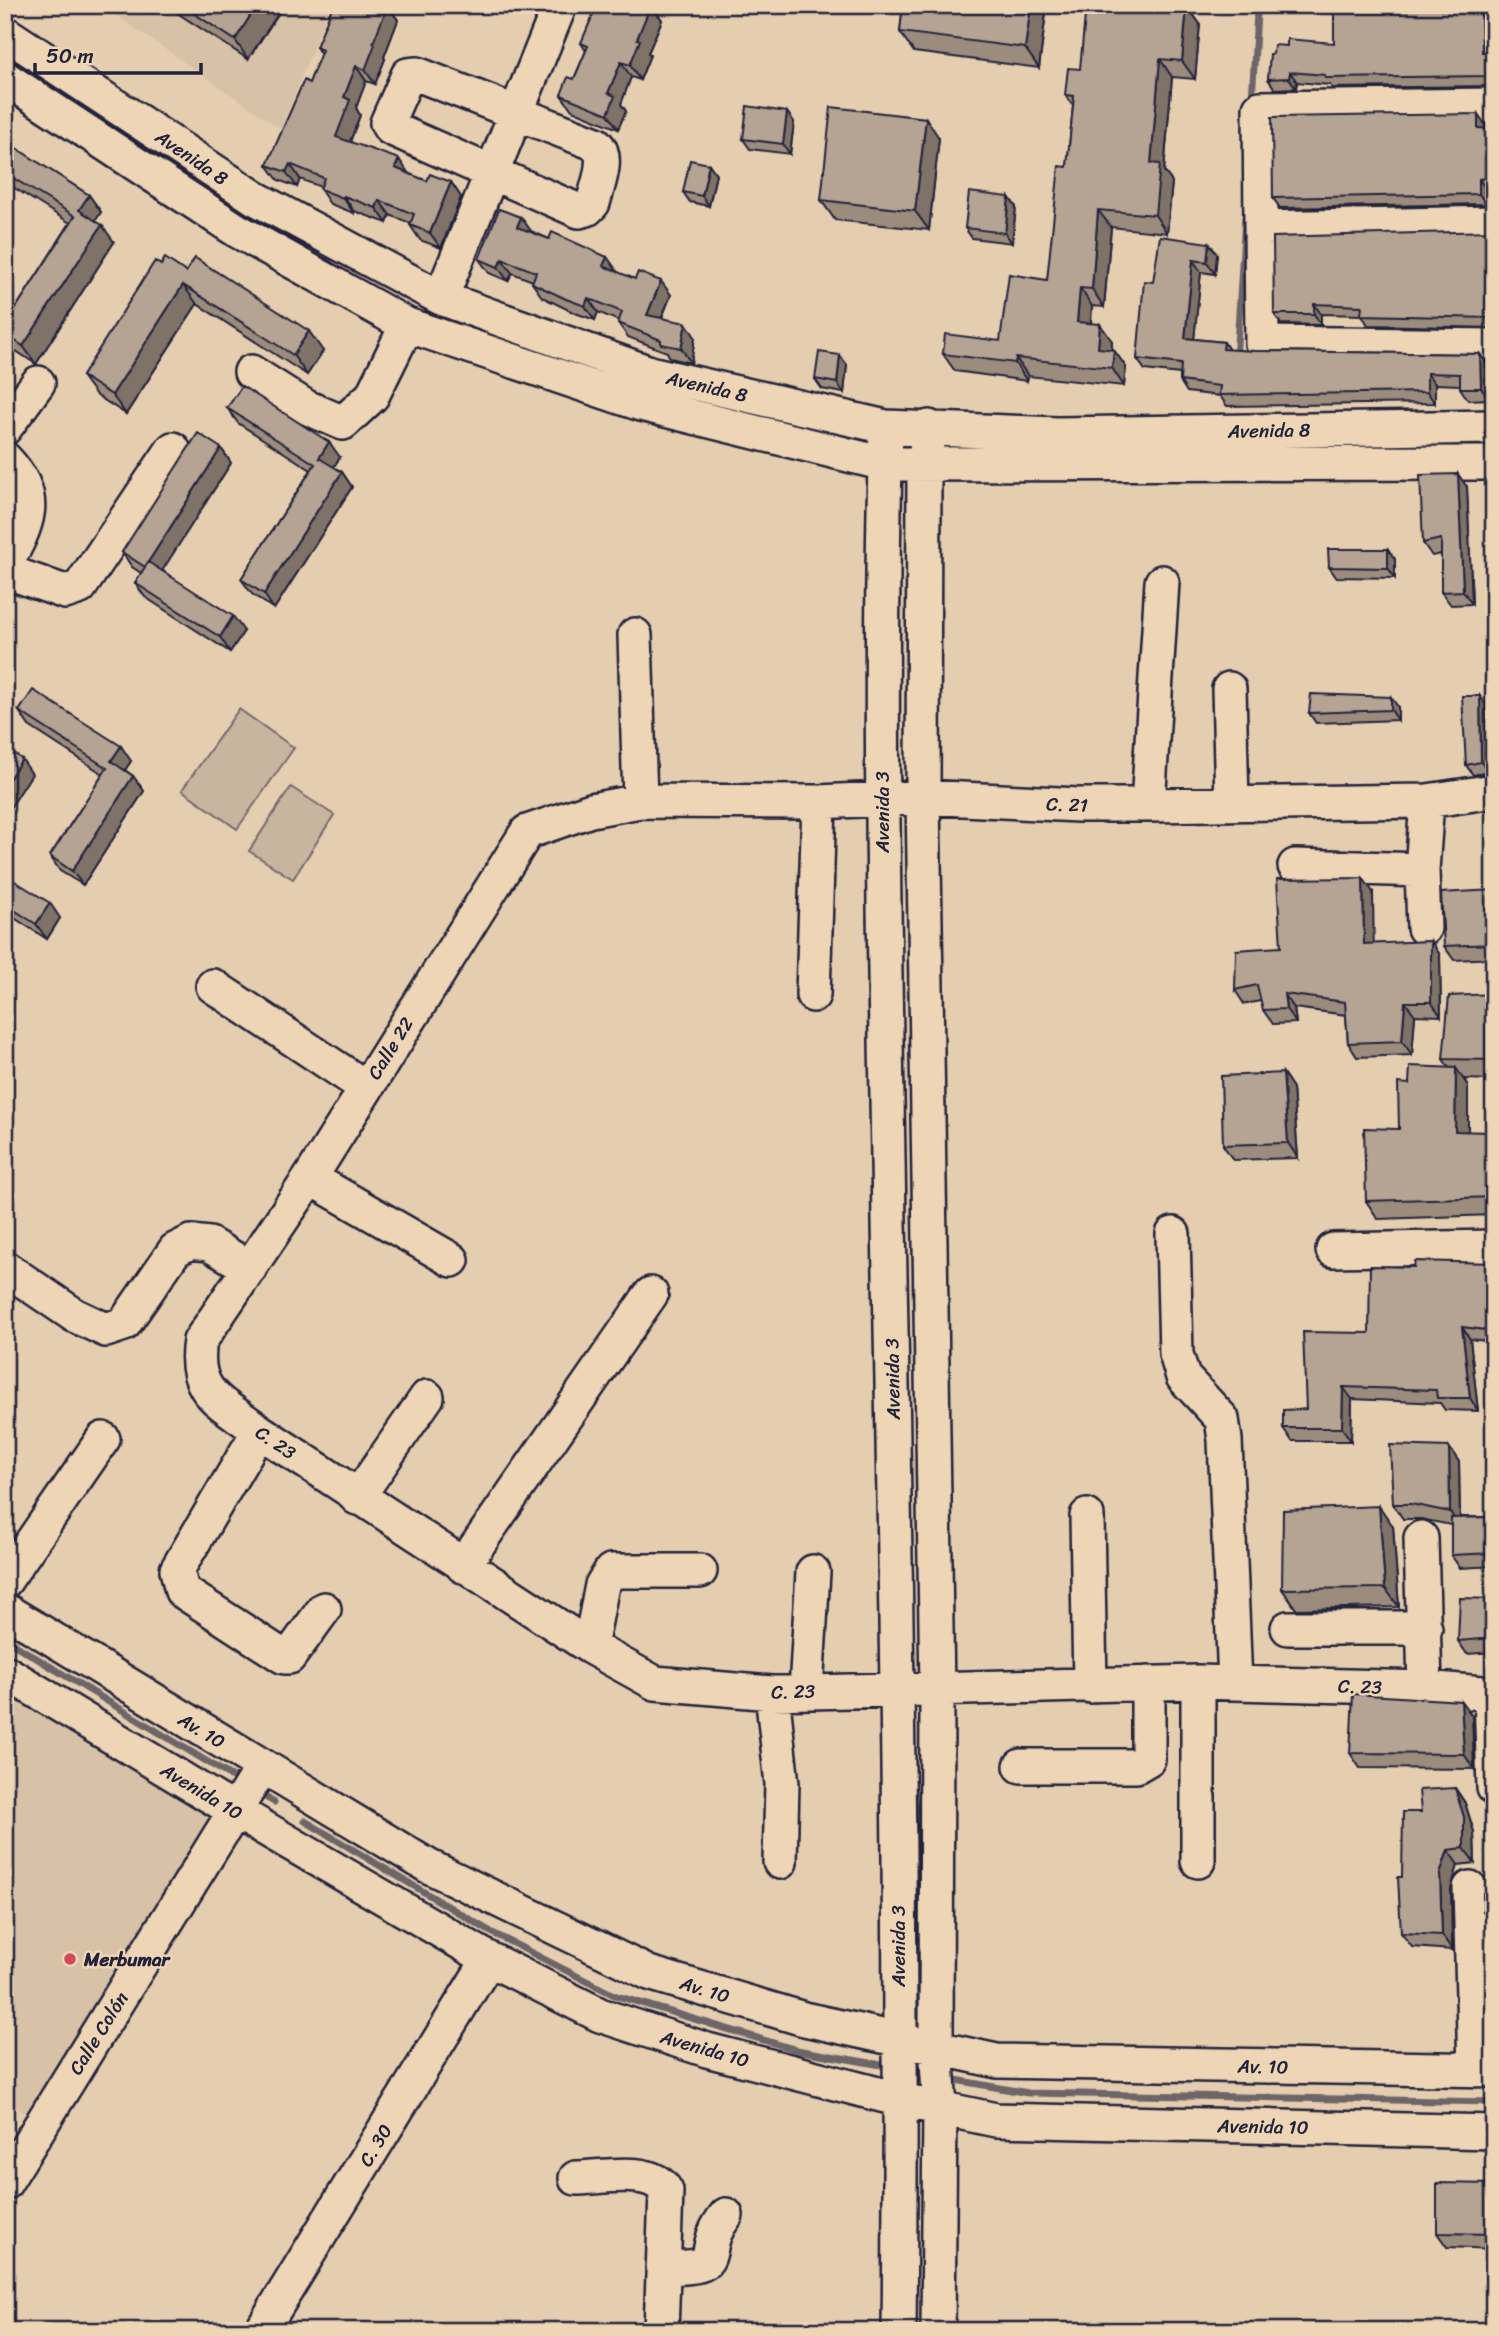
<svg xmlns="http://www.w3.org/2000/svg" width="1499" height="2336" font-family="Sriracha,sans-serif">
	<rect width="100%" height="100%" fill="#e5ceb0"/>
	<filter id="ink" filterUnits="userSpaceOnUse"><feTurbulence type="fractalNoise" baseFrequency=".0143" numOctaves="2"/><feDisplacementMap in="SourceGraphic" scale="14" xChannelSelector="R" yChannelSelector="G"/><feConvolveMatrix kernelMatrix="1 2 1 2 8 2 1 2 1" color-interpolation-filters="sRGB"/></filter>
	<g filter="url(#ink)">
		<path fill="#d7c1a7" d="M101,5H330L281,129Z
			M5,1686L221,1818L35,2119L5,2100Z"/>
		<path fill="#c9b49f" stroke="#766b6d" stroke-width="2" d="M239,709L294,748L237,829L182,790Z
			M291,787L334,815L293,879L249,851Z"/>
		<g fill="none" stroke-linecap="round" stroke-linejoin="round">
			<path stroke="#6d6568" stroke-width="7" d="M1252,101L1257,12L1266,5
				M78,105L247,216L329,263
				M1236,360L1245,218
				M5,1639L234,1778
				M265,1797L274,1802
				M305,1821L491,1932L614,1995L797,2050L887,2066
				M950,2079L1028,2093L1494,2102"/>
			<g stroke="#22223b" stroke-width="38">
				<path id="minor" d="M5,33L255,198L441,298L650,373L886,427L1058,434L1494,427
					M417,74L596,144C610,157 597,187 593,203L587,209L579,211L390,128L387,123L408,75Z
					M5,78L238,231L407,325L641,404L885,464L1494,463
					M1494,105L1260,108L1262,343L1494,346
					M1261,228L1494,223
					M441,298L560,5
					M251,372L306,407L343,423L372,396L407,325
					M886,427C878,691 885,956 889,1221C896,1591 903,1961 899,2331
					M929,427L924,466L923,797L937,1690L936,2046L940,2109L938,2331
					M5,428L38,383
					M5,459C42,497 28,524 5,565
					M5,571L65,592L80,587L173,449
					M635,635L640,801
					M1229,689L1232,802
					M1494,791L1427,801L1148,805H1078L923,797L819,802L640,801L591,810L527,832L310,1178L200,1341C191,1394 222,1402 259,1431L590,1647L655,1683L772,1693L1198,1682L1425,1688L1494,1694
					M1148,805L1162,582
					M1295,866L1422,870
					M1424,928L1422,870L1427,801
					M213,986L365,1087
					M813,995L819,802
					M310,1178L452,1260
					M1173,1234L1176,1354L1183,1377L1222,1419L1225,1440L1235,1683
					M1333,1250L1494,1247
					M5,1268L74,1315L106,1330L124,1324L175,1250L191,1242L209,1244L250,1268
					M259,1431L177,1570L182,1591L284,1657H289L324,1609
					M357,1498L427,1397
					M1087,1516L1090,1686
					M1421,1538L1425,1688
					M463,1566L651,1294
					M5,1581L103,1439
					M5,1610L428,1866L649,1973L804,2019L997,2061L1494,2070
					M1288,1628H1425
					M590,1647L602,1585L611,1571H700
					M5,1672L235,1811L489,1959L600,2015L707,2050L901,2100L996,2120L1494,2132
					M1198,1682V1861
					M806,1690L813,1572
					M772,1693L782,1784L780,1862
					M1491,1694L1494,1788
					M1021,1766H1136L1148,1759V1683
					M1470,1888L1475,2070
					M576,2178C601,2178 651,2166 666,2191L661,2331
					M5,2183L262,1767
					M663,2267C732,2270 695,2253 726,2215
					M261,2331L489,1959"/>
			</g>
			<use href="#minor" stroke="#edd5b5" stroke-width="33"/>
		</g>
		<path fill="#9c8c7e" stroke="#22223b" stroke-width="2" d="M165,5H284L248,59Z
			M903,5H1047L1039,68L914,52L900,32Z
			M1494,5V19H1488L1489,52L1494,58V86L1332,88L1330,85L1297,82L1296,88L1275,89L1268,79L1273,54L1287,46L1334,43Z
			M1187,6L1200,24L1195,79L1172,77L1164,171L1172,182L1167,233L1111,227L1104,307L1092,306L1091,323L1112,341V349L1126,367L1124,386L1028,376L1027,381L955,371L943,354L1000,341L1047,280L1067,167L1073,106L1065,95L1080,69Z
			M393,13L398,20L384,57L385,59L375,84L366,81L356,108L360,115L350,142L409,174L427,181L451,182L461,197L441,248L420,240L410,225V223L390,215L387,223L354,211V213L330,204L320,189L321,187L300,179L297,187L278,180L267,165L309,83L321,55L316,47Z
			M657,13L662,20L648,53L650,55L640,80L631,77L621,104L626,111L618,129L572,110L561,95L574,79L586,51L581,43Z
			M787,112L794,122L790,154L750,149L743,139Z
			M1485,124V129H1494V188L1486,189V204L1280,208L1273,198Z
			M939,138L929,230L835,220L821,200Z
			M5,141L89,195L101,212L95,221L114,242L36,364L13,349L5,338V325L70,223L5,182Z
			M709,164L716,174L709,206L690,202L683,192Z
			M1009,197L1016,207L1012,243L972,238L965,228Z
			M531,231L549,239L607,257L617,272L671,295L662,318L695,337L691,363L670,358L667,352L628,337L618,323L619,321L598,312L595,320L575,313L542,297L532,283L533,281L512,273L508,281L489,273L479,259Z
			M1491,231L1494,235V328L1368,325L1362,315L1321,314V325L1281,324L1274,314Z
			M1209,243L1217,254L1215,274L1201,272L1194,339L1224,342L1229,350L1254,351L1480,354L1488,365L1489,399L1468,400L1460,388V385L1435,384V403L1227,406L1220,396L1187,392L1180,381V374L1145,370L1137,359L1153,282Z
			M161,265L186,272L323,351L307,375L197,304L126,414L96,395L82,376Z
			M847,365L844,393L822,389L815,379Z
			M227,408L340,457L333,467L342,472L352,487L274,609L252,594L241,579L311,470L238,423Z
			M221,448L231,463L162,570L244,631L230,652L145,597L135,583L141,573L132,567L122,552Z
			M1494,476V593L1488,585Z
			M1467,487L1472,604L1451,605L1441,592V554L1432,556L1423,543Z
			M1395,559V578L1336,577L1329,567Z
			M1487,706L1488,772L1473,775L1466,765Z
			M1398,707V720L1316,723L1309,713Z
			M19,711L131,761L125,770L133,776L144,791L83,885L60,871L50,856L103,774L29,726Z
			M5,875L60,918L47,939L5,912Z
			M1494,890V958L1454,960L1444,946Z
			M1373,892V944L1431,941L1440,955L1441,1016L1415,1015L1412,1055L1357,1057L1348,1043L1346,1015L1294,1008L1296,1023L1273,1024L1263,1010L1261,1001L1244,1004L1235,990L1281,947Z
			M1494,994V1080L1464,1079L1468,1086V1132L1494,1141V1215L1378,1219L1366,1201L1399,1129L1409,1084L1449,1068L1443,1059Z
			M1283,1073L1293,1088L1298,1158L1233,1160L1223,1145Z
			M1494,1263V1342L1470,1339L1478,1411L1445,1410L1440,1403L1352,1399L1351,1441H1292L1283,1428L1306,1409L1369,1333L1414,1267Z
			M1449,1447L1459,1462L1460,1517H1494V1566L1460,1568L1451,1555V1525L1421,1519H1403L1393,1504Z
			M1393,1526L1399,1607L1296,1609L1282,1589Z
			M1494,1599V1652L1467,1654L1458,1641Z
			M1472,1716L1474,1769L1360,1768L1350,1753Z
			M1455,1788L1465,1803L1474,1832L1475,1863L1458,1865L1451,1889L1452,1950L1412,1947L1401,1933L1402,1877L1421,1812Z
			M1494,1893V1948L1488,1940L1489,1919L1483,1911Z
			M1494,2184V2249L1447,2247L1437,2233Z"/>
		<path fill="#7f7267" stroke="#22223b" stroke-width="2" d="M257,5H284L248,59L235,40Z
			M383,5H396L393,13L398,20L384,57L385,59L375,84L365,70Z
			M646,5H660L657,13L662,20L648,53L650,55L640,80L630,65Z
			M1031,5H1047L1039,68L1025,48Z
			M1187,6L1200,24L1195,79L1182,61Z
			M1481,9L1488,19L1489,62L1482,52Z
			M1490,52L1494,58V82L1490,76Z
			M1160,59L1172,77L1164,171L1172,182L1167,233L1155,215L1151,163Z
			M621,62L631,77L621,104L626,111L618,129L608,114V93Z
			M356,66L366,81L356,108L360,115L346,152L336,137L344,97Z
			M1290,72L1297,82L1296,88L1289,78Z
			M787,112L794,122L790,154L783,144Z
			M1478,114L1485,124V138L1478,128Z
			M926,118L939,138L929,230L915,211Z
			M1488,150L1494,158V186L1488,178Z
			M399,159L409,174L395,168Z
			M290,164L300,179L297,187L286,172Z
			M709,164L716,174L709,206L702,196Z
			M1479,179L1486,189V204L1479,194Z
			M451,182L461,197L441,248L430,233Z
			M89,195L101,212L91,227L79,210Z
			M344,196L354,211V213L343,198Z
			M1009,197L1016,207L1012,243L1005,233Z
			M379,200L390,215L387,223L376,208Z
			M1098,210L1111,227L1104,307L1092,289Z
			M521,217L531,231L527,241L517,227Z
			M102,225L114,242L36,364L23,346Z
			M1491,231L1494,235V320L1493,318Z
			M1209,243L1217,254L1215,274L1207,262Z
			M607,257L617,271L613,281L603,266Z
			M502,259L512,273L508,281L498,267Z
			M1193,260L1201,272L1193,350L1185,338Z
			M661,281L671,295L657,329L647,315Z
			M183,285L197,304L126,414L112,395Z
			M1080,288L1092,306L1089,339L1077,322Z
			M588,298L598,312L595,320L585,306Z
			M1314,304L1321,314V325L1314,314Z
			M686,323L695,337L691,363L681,348Z
			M1100,324L1112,341L1110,366L1098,348Z
			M309,331L323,351L307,375L293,355Z
			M1114,350L1126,367L1124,386L1112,368Z
			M1480,354L1488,365L1489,399L1481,388Z
			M840,355L847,365L844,393L837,383Z
			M1016,358L1028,376L1027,381L1015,363Z
			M1427,373L1435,384V403L1427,392Z
			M329,442L340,457L330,473L319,458Z
			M221,448L231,463L155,582L145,567Z
			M342,472L352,487L274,609L264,594Z
			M1458,474L1467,487L1472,604L1463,591Z
			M1388,549L1395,559V578L1388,568Z
			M233,616L244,631L230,652L220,637Z
			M1480,696L1487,706L1488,772L1481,762Z
			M1391,697L1398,707V720L1391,710Z
			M121,746L131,761L121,776L111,761Z
			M22,759L32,774L5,816V785Z
			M133,776L144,791L83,885L72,871Z
			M1363,878L1373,892L1374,958L1364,944Z
			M50,903L60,918L47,939L36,924Z
			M1431,941L1440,955L1441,1016L1431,1002Z
			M1284,994L1294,1008L1296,1023L1286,1009Z
			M1405,1002L1415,1015L1412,1055L1402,1041Z
			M1456,1068L1468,1086V1149L1455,1131Z
			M1283,1073L1293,1088L1298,1158L1288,1143Z
			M1488,1132L1494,1141V1169L1489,1162Z
			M1462,1327L1470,1339L1478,1411L1470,1398Z
			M1343,1387L1352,1399L1351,1441L1342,1428Z
			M1449,1447L1459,1462L1460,1527L1450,1512Z
			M1379,1506L1393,1526L1399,1607L1385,1588Z
			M1461,1701L1472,1716L1474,1769L1464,1754Z
			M1455,1788L1465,1803L1474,1832L1475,1863L1464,1848Z
			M1448,1850L1458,1865L1451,1889L1452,1950L1442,1935L1440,1874Z"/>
		<path fill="#b5a393" stroke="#22223b" stroke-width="2" d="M181,5H257L235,40Z
			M333,5H388L373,43L375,44L365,70L356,66L344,97L350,100L336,137L399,159L395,168L427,181L430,174L451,182L430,233L410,225L414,214L379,200L376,208L344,196L343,198L320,189L324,178L290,164L286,172L267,165L304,80L309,83L322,50L316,47Z
			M597,5H651L637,39L640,40L630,65L621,62L608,93L615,96L608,114L561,95L568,77L574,79L588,46L581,43Z
			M903,5H1031L1025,48L900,32Z
			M1086,5L1187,6L1182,61L1160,59L1151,163L1160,164L1155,215L1098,210L1092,289L1080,288L1077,322L1100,324L1098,348L1114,350L1112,368L1016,358L1015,363L943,354L945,334L1000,341L1009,274L1047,280L1059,166L1067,167L1074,96L1065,95L1068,68L1080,69Z
			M1334,5H1492V10L1481,9L1482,52H1490V76L1325,78V75L1290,72L1289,78L1268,79L1270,54H1273L1274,45L1287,46V39L1334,43Z
			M747,106L787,112L783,144L743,139Z
			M831,107L926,118L915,211L821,200Z
			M1478,114V128L1494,129V150H1488V178L1479,179V194L1273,198L1272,117Z
			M5,141L89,195L79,210L102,225L23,346L5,334V325L75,216L5,173Z
			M690,160L709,164L702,196L683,192Z
			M969,192L1009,197L1005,233L965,228Z
			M499,209L521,217L517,227L549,239L552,232L607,257L603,266L635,279L638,272L661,281L647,315L686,323L681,348L661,344V340L618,323L622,312L588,298L585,306L566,299L532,283L536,272L502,259L498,267L479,259Z
			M1491,231L1493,318L1361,315L1362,306L1314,304V314H1274L1273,237Z
			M1160,236L1209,243L1207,262L1193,260L1185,338L1224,342L1223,349L1254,351L1480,354L1481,388H1460V374L1427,373V392L1219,395L1220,386L1180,381L1181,364L1137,359L1144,281L1153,282Z
			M165,258L186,272L195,258L309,331L293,355L183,285L112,395L82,376L155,261L161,265Z
			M819,352L840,355L837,383L815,379Z
			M242,386L329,442L319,458L342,472L264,594L241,579L315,464L227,408Z
			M198,433L221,448L145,567L122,552Z
			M1458,474L1463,591L1441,592V539L1423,543L1420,475Z
			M1490,476H1494V584L1488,585Z
			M1328,549H1388V568L1329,567Z
			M148,562L233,616L220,637L135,583Z
			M33,690L121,746L111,761L133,776L72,871L50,856L107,768L19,711Z
			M1311,694L1391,697V710L1309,713Z
			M1462,696H1480L1481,762L1466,765Z
			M5,748L22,759L5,785Z
			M5,875L50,903L36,924L5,904Z
			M1363,878L1364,944L1431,941V1002H1405L1402,1041L1348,1043L1345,1002L1284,994L1286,1009L1263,1010L1257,985L1235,990L1236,950L1281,947L1277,879Z
			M1494,890V944L1444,946L1441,893Z
			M1494,994V1060L1443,1059L1449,996Z
			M1410,1066L1456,1068L1455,1131L1488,1132L1489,1162H1494V1197L1366,1201L1364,1128L1399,1129L1398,1083L1409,1084Z
			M1283,1073L1288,1143L1223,1145L1221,1076Z
			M1415,1261L1494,1263V1331L1462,1327L1470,1398H1437L1436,1390L1343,1387L1342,1428H1283V1410L1306,1409L1303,1332L1369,1333L1370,1266L1414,1267Z
			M1390,1445L1449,1447L1450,1512L1411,1504H1393Z
			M1379,1506L1385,1588L1282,1589L1283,1510Z
			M1494,1517V1553L1451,1555V1518Z
			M1460,1598L1494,1599V1638L1458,1641Z
			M1353,1694L1461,1701L1464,1754L1350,1753Z
			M1455,1788L1464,1817V1848L1448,1850L1440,1874L1442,1935L1401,1933L1398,1877H1402L1403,1812H1421L1419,1790Z
			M1483,1893H1494V1940H1488L1489,1911H1483Z
			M1492,1993H1494V2013Z
			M1437,2183L1494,2184V2234L1437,2233Z"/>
	</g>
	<circle fill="#d1495b" stroke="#edd5b5" stroke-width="2.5" cx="70" cy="1959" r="7"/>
	<g text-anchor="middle" stroke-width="5" stroke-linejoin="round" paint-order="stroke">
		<g font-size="19" fill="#22223b" stroke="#edd5b5">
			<text transform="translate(192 157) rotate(34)" y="7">Avenida 8</text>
			<text transform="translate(707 386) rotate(13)" y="7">Avenida 8</text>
			<text transform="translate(1269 430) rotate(-1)" y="7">Avenida 8</text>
			<text transform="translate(1067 804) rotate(2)" y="7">C. 21</text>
			<text transform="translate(882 812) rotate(-90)" y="7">Avenida 3</text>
			<text transform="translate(390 1048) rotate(-58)" y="7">Calle 22</text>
			<text transform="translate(892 1379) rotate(-91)" y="7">Avenida 3</text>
			<text transform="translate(276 1442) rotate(35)" y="7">C. 23</text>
			<text transform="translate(1360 1686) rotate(2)" y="7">C. 23</text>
			<text transform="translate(793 1691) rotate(-1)" y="7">C. 23</text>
			<text transform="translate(202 1730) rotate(31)" y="7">Av. 10</text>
			<text transform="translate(202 1791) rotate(31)" y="7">Avenida 10</text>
			<text transform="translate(898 1946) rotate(-90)" y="7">Avenida 3</text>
			<text transform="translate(705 1989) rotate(17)" y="7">Av. 10</text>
			<text transform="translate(98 2033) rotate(-58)" y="7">Calle Colón</text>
			<text transform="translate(705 2048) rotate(16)" y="7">Avenida 10</text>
			<text transform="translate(1263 2066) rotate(1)" y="7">Av. 10</text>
			<text transform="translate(1263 2126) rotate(1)" y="7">Avenida 10</text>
			<text transform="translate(375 2145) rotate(-59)" y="7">C. 30</text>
		</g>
		<g font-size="19" font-weight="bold" fill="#22223b" stroke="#edd5b5" text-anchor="start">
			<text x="84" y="1966">Merbumar</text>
		</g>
	</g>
	<rect width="1499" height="2336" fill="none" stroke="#edd5b5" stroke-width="28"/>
	<rect x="14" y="14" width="1471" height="2308" fill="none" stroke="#22223b" stroke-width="2.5" filter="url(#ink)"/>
	<path d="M35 63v10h166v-10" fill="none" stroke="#22223b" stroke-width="3.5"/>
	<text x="46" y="63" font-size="21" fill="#22223b" stroke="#edd5b5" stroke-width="5" paint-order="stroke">50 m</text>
</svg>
